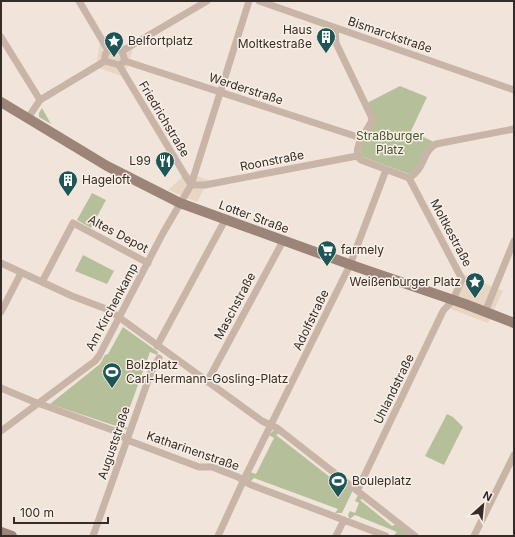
<svg xmlns="http://www.w3.org/2000/svg" width="515" height="537" font-family="Inter,sans-serif">
	<rect width="100%" height="100%" fill="#f1e5db"/>
	<path fill="#b5c09b" d="M400,86L427,97L411,131L434,142C420,149 422,167 409,174L363,157L360,155L363,139L372,127L367,103Z
		M42,108L51,124L39,117V113Z
		M92,193L106,200L91,228L77,220Z
		M83,255L114,271L107,284L75,271Z
		M123,327L158,352L157,355L150,352L123,426L128,428V430L50,404L100,364L105,355L108,354Z
		M447,414L453,417L463,427L444,465L425,456Z
		M274,430L280,433L276,435L344,488L348,486L353,490L342,513H335L338,509L254,478L250,482L248,479L250,472L256,474L274,438L269,435Z
		M358,495L364,498L360,500L392,526L397,524L410,536L394,535L397,532L355,515L351,518H349L348,515L350,511L355,513L359,503L355,501Z"/>
	<path fill="#e9d6c2" d="M101,35L133,50L124,77L96,67Z
		M183,172L209,180L197,202L168,190L181,178Z
		M461,273L503,291L488,323L448,308Z"/>
	<g fill="none" stroke-linecap="round" stroke-linejoin="round">
		<path stroke="#c9b5a7" stroke-width="7" d="M79,1L108,50
			M259,1L514,90
			M335,28L336,43L371,116L372,120C366,134 357,139 357,156L361,160L409,178C425,169 422,152 436,144L514,129
			M1,37L40,100L28,118
			M116,48L122,51L125,61L119,65L105,61C104,52 107,50 116,48Z
			M122,51L207,1
			M125,61L361,138
			M119,65L191,185H205L357,156
			M40,100L105,61
			M1,263L72,296L109,310L262,421L277,428L415,536
			M42,282L73,223L148,263
			M1,312L21,273
			M485,312L514,241
			M157,346L225,220
			M207,382L283,241
			M1,388L32,401L115,431L127,440L199,467H212L238,477L249,484L386,536
			M1,431L95,361L99,356L163,233L191,185L249,1
			M358,489L443,311L453,300L462,279L409,178
			M93,536L151,372L159,358
			M218,536L246,475L350,265L386,170
			M336,536L344,520
			M474,536L514,455"/>
		<path stroke="#9c8479" stroke-width="10" d="M1,102L107,166L180,203L357,267L465,304L514,323
			M1,532L12,536"/>
	</g>
	<defs>
		<g id="building-pin" transform="scale(1)"><path d="M0 17L-7.5 6A9.5 9.5 0 1 1 7.5 6Z" fill="#1e5556" stroke="#f9f0e7"/><path d="M-4-6H4V6H1V3H-1V6H-4ZM-2.5-4.3h1.7v1.8h-1.7ZM.8-4.3h1.7v1.8H.8ZM-2.5-1h1.7V.8h-1.7ZM.8-1h1.7V.8H.8Z" fill="#fff"/></g>
		<g id="sight-pin" transform="scale(1)"><path d="M0 17L-7.5 6A9.5 9.5 0 1 1 7.5 6Z" fill="#1e5556" stroke="#f9f0e7"/><path d="M0-6L1.8-2.2L6-1.7L2.9 1.2L3.7 5.4L0 3.3L-3.7 5.4L-2.9 1.2L-6-1.7L-1.8-2.2Z" fill="#fff"/></g>
		<g id="restaurant-pin" transform="scale(1)"><path d="M0 17L-7.5 6A9.5 9.5 0 1 1 7.5 6Z" fill="#1e5556" stroke="#f9f0e7"/><path d="M-5-6h1v4h1v-4h1v4h1v-4h1v5L-1.5 .5V6h-2V.5L-5-1ZM5-6V6H3V1.5H1.5Q1.5-4 5-6Z" fill="#fff"/></g>
		<g id="supermarket-pin" transform="scale(1)"><path d="M0 17L-7.5 6A9.5 9.5 0 1 1 7.5 6Z" fill="#1e5556" stroke="#f9f0e7"/><path d="M-6-5.5h2.5l.6 2H6L4.5 2H-2.5L-4.4-4H-6ZM-1.5 3.2a1.3 1.3 0 1 0 .1 0ZM3 3.2a1.3 1.3 0 1 0 .1 0Z" fill="#fff"/></g>
		<g id="stadium-pin" transform="scale(1)"><path d="M0 17L-7.5 6A9.5 9.5 0 1 1 7.5 6Z" fill="#1e5556" stroke="#f9f0e7"/><path d="M0-5a6.5 5 0 1 0 0 10a6.5 5 0 1 0 0-10ZM-3.5-1.8h7v3.6h-7Z" fill="#fff"/></g>
	</defs>
	<g fill-rule="evenodd">
		<use href="#building-pin" x="326" y="37"/>
		<use href="#sight-pin" x="114" y="41"/>
		<use href="#restaurant-pin" x="165" y="161"/>
		<use href="#building-pin" x="68" y="180"/>
		<use href="#supermarket-pin" x="327" y="250"/>
		<use href="#sight-pin" x="475" y="282"/>
		<use href="#stadium-pin" x="112" y="372"/>
		<use href="#stadium-pin" x="338" y="481"/>
	</g>
	<g text-anchor="middle" stroke-width="3" stroke-linejoin="round" paint-order="stroke">
		<g font-size="12" fill="#352b27" stroke="#f9f0e7" text-anchor="start">
			<text x="312" y="34" text-anchor="end">Haus<tspan x="312" dy="14">Moltkestraße</tspan></text>
			<text x="128" y="45">Belfortplatz</text>
			<text x="151" y="165" text-anchor="end">L99</text>
			<text x="82" y="184">Hageloft</text>
			<text x="341" y="254">farmely</text>
			<text x="461" y="286" text-anchor="end">Weißenburger Platz</text>
			<text x="126" y="369">Bolzplatz<tspan x="126" dy="14">Carl-Hermann-Gosling-Platz</tspan></text>
			<text x="352" y="485">Bouleplatz</text>
		</g>
		<g font-size="12" fill="#352b27" stroke="#f9f0e7">
			<text transform="translate(390 35) rotate(19)" y="4">Bismarckstraße</text>
			<text transform="translate(246 89) rotate(18)" y="4">Werderstraße</text>
			<text transform="translate(164 119) rotate(59)" y="4">Friedrichstraße</text>
			<text transform="translate(272 161) rotate(-11)" y="4">Roonstraße</text>
			<text transform="translate(254 217) rotate(20)" y="4">Lotter Straße</text>
			<text transform="translate(451 233) rotate(62)" y="4">Moltkestraße</text>
			<text transform="translate(118 234) rotate(28)" y="4">Altes Depot</text>
			<text transform="translate(235 306) rotate(-62)" y="4">Maschstraße</text>
			<text transform="translate(112 307) rotate(-62)" y="4">Am Kirchenkamp</text>
			<text transform="translate(311 320) rotate(-64)" y="4">Adolfstraße</text>
			<text transform="translate(394 389) rotate(-64)" y="4">Uhlandstraße</text>
			<text transform="translate(114 443) rotate(-71)" y="4">Auguststraße</text>
			<text transform="translate(193 451) rotate(19)" y="4">Katharinenstraße</text>
		</g>
		<g font-size="12" fill="#47532c" stroke="#f9f0e7">
			<text x="390" y="140">Straßburger<tspan x="390" dy="14">Platz</tspan></text>
		</g>
	</g>
	<rect width="515" height="537" fill="none" stroke="#352b27" stroke-width="4"/>
	<g transform="translate(483 505) rotate(27)" stroke="#f9f0e7" stroke-width="3" paint-order="stroke">
	<path d="M0-3L7 15L0 10L-7 15Z" fill="#352b27"/>
	<text y="-6" font-size="11" font-weight="bold" text-anchor="middle" fill="#352b27">N</text>
	</g>
	<path d="M14 517v6h94v-6" fill="none" stroke="#352b27" stroke-width="2"/>
	<text x="20" y="517" font-size="12" fill="#352b27" stroke="#f9f0e7" stroke-width="3" paint-order="stroke">100 m</text>
</svg>
